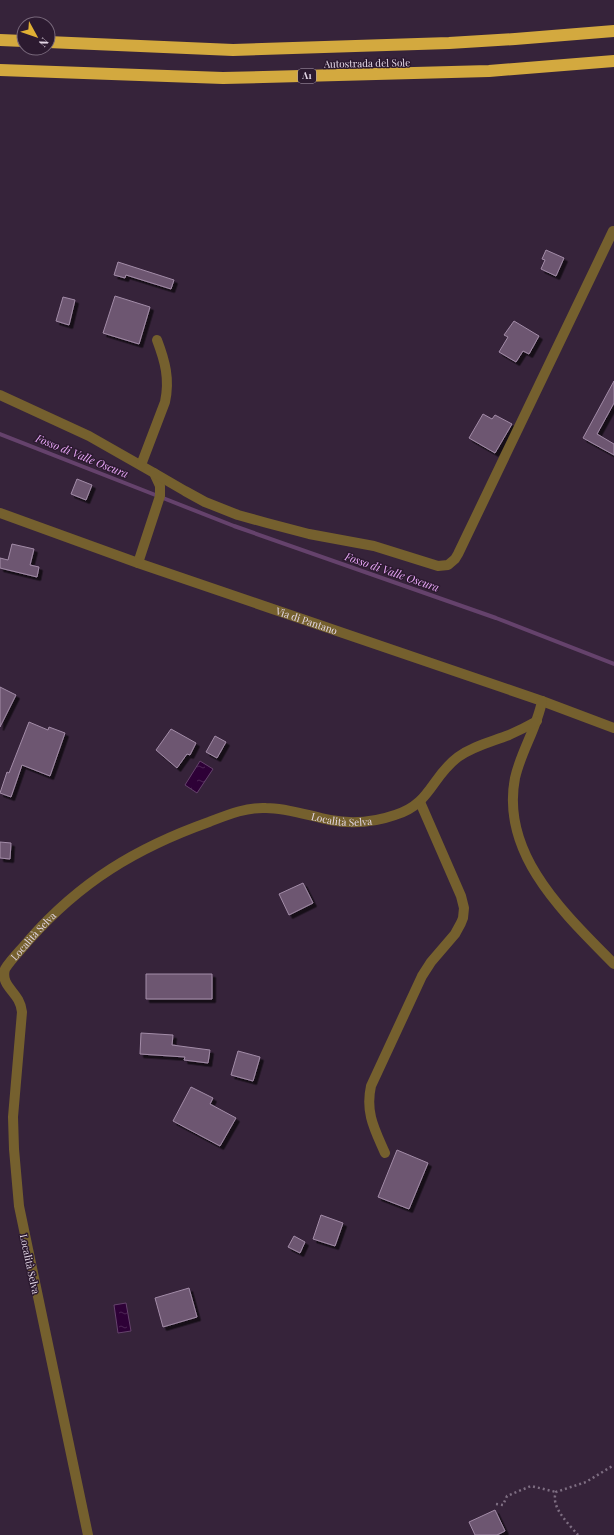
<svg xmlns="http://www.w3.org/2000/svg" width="614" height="1535" font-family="'Playfair Display',serif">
	<defs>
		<pattern id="water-ripples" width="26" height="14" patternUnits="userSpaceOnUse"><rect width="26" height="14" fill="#2e0137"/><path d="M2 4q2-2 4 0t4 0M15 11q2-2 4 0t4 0" fill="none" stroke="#4c2554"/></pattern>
		<filter id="shadow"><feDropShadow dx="3.5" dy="3.5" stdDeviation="0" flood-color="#0009"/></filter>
	</defs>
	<rect width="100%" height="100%" fill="#36233a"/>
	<path fill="url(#water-ripples)" stroke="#65426c" d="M200,761L213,769L197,793L185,785Z
		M126,1303L131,1331L118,1333L114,1305Z"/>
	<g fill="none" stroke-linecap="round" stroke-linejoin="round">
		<path stroke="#65426c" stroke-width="4" d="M0,434L158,496
			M163,498L234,526L496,618L614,664"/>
	</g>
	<path fill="#6d5771" stroke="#a38ca8" filter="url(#shadow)" d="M546,250L564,258L556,276L541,269L545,260L542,259Z
		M118,262L174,280L171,289L126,275L125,278L114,275Z
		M115,296L150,307L139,344L103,333Z
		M63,297L75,300L69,325L56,321Z
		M514,321L539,336L529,354L523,351L516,362L499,352L508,337L504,335Z
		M614,381V403L597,434L614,444V455L583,438Z
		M483,414L492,419L495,415L512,424L495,453L469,438Z
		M77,479L92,485L86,500L71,494Z
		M12,544L34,549L30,565L39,567L37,577L0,568V558L8,560Z
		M0,687L16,695L0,727Z
		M29,722L48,730L49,727L65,733L50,776L22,765L11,797L0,793L7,772L9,773Z
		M171,729L196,743L190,755L187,754L177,768L156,750Z
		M215,736L226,742L217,758L206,752Z
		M0,842L11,843L10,859L0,858Z
		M303,883L313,903L289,915L279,894Z
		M146,974H212V999H146Z
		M141,1033L173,1035L172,1045L210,1050L208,1063L184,1060L185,1057L140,1054Z
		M238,1051L260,1057L253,1081L231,1075Z
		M191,1087L213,1098L210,1104L236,1118L220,1146L173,1121Z
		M397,1150L428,1163L409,1209L378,1197Z
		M321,1215L343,1223L335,1246L313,1239Z
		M294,1236L305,1242L300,1253L288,1247Z
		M189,1288L197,1317L163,1327L155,1298Z
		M495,1510L505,1531L497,1535H475L469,1522Z"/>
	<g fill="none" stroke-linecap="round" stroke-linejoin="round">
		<path stroke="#7e6e82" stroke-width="2.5" stroke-dasharray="2 3" stroke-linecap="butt" d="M496,1504L503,1505L507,1496L531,1486L556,1492
			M578,1535C569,1524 550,1507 556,1492L586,1482L614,1465"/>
		<g stroke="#75602e" stroke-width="10">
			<path d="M0,395L89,436L154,473L160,486V496L138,563"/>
			<path d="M141,465L165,402C170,379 165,361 157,340"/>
			<path d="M154,473L185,491L205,502L238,515L267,523L309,534L374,546L438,566L448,565L455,559L458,554L613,231"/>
			<path id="s1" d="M0,513L138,563L542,701L614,728"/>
			<path d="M542,701C537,728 521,751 515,778C500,855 566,915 614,964"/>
			<path d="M385,1153C375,1130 365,1113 371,1086L422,976L431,962L455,934L461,923L463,918L464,908L461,896L420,802"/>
			<path id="s2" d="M88,1535L19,1206L14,1149L13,1117L22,1012C20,991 0,988 5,969C11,959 21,950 29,940C80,882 136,848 209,822C227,815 246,807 266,808C288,808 309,816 330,820C351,824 375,822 395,815C431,804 431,777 458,757C473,746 491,742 509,735C518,731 528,726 537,721"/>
		</g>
		<path stroke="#d3a93f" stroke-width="12" d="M0,40L24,41
			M48,42L233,50L449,43L515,39L614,31
			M0,70L223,78L489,71L614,61"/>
	</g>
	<g text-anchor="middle" stroke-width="3" stroke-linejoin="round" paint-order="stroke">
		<rect fill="#2c1a30" stroke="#ad9fb0" stroke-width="1" x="298" y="69" width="18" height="14" rx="3"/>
		<g font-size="9" font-weight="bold" fill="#e4d8e7">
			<text x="307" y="79">A1</text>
		</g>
		<g font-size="10" fill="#e4d8e7" stroke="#2c1a30">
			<text transform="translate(367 63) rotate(-1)" y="4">Autostrada del Sole</text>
			<text dy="4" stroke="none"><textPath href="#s1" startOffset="325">Via di Pantano</textPath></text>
			<text dy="4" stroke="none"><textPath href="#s2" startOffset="970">Località Selva</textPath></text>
			<text dy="4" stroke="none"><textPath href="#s2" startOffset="622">Località Selva</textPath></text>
			<text transform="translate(30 1264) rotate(78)" y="4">Località Selva</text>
		</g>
		<g font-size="11" font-style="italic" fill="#eba8fa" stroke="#2c1a30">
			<text transform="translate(82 456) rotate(22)" y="4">Fosso di Valle Oscura</text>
			<text transform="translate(392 572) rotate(19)" y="4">Fosso di Valle Oscura</text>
		</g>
	</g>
	<g transform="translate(36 36) rotate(130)"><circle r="19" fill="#2c1a30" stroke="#766679"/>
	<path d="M0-3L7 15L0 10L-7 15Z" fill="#e0b034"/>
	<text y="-6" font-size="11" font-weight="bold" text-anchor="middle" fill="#e4d8e7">N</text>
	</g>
</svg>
